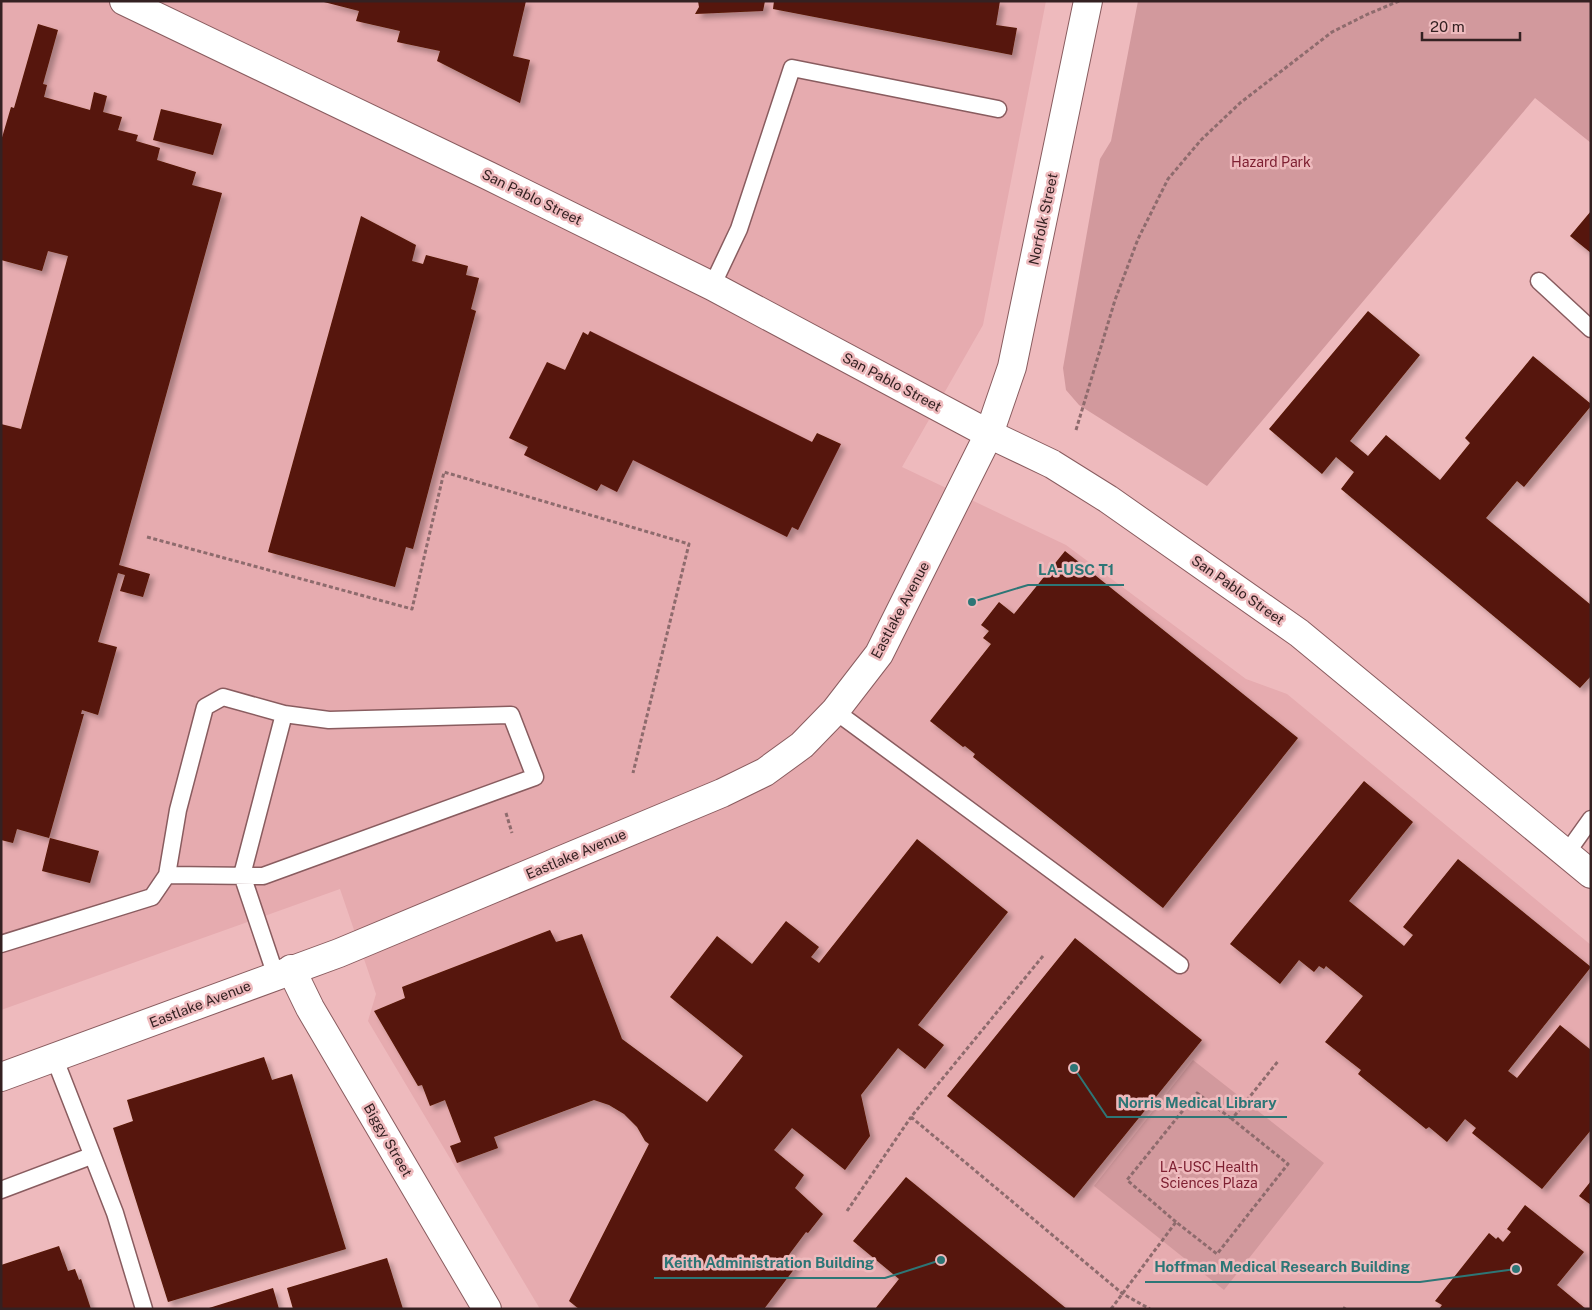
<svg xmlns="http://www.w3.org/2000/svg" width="1592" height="1310" font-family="'Public Sans',sans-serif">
	<defs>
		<filter id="shadow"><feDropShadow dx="4.5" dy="4.5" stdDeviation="2.5" flood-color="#0004"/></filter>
	</defs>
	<rect width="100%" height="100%" fill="#eebabd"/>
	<path fill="#e6abaf" d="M1,1H1046L983,325L902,467L1066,545L1246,679L1287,694L1591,945V1309H540L368,1021L376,994L340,889L1,1010Z"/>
	<path fill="#d2999d" d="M1138,1H1591V143L1535,98L1207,486L1079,405L1066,390L1063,368L1100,159L1111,141Z
		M1193,1060L1324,1163L1224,1290L1094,1186Z"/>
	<path fill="#561607" filter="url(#shadow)" d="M320,1H526L513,56L530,60L520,103L437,61L440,51L397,42L400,31L356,21L359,11Z
		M698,1H765L763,11L695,14L699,7Z
		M774,1H1000L996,25L1017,28L1012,55L773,9Z
		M38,24L58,30L43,84L47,85L44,97L90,110L94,92L107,96L103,112L122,117L118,130L138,135L136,141L160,148L157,160L196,172L192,185L222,193L119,565L150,574L143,597L120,591L125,575L118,573L98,642L117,647L98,715L82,710L81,714H84L49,838L17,829L13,843L1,840V424L21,429L68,256L48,251L42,271L1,260V141L11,107L14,108Z
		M161,109L222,124L213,155L153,140Z
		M1591,211V253L1570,236Z
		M361,216L416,245L412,261L423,264L426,255L468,266L466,275L479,278L471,309L476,311L413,549L406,547L395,587L268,552Z
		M1368,311L1420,355L1350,441L1368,456L1386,435L1440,480L1470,443L1465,438L1533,356L1591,404V406L1524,487L1517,481L1486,518L1591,605V676L1580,688L1341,489L1354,472L1336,457L1322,474L1269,429Z
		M590,331L812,442L817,433L841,444L798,530L792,527L787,537L633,460L617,492L601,484L597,491L524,455L528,447L509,438L547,362L565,370L583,332L588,335Z
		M1065,551L1298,738L1163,908L973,757L975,754L965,746L963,747L930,721L991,644L983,638L989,631L981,625L999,602L1014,614Z
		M1364,781L1413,822L1349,901L1404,946L1413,935L1403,927L1458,859L1591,967L1508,1071L1517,1078L1560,1025L1591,1050V1130L1542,1189L1472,1133L1476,1128L1465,1119L1447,1142L1429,1127L1426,1129L1358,1074L1361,1070L1325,1042L1363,996L1326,966L1324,969L1319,966L1314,972L1299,960L1280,984L1230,944Z
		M50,838L99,851L90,883L42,871Z
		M917,839L1008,912L918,1025L944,1045L925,1069L898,1048L861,1095L870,1136L845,1170L792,1128L774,1150L804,1175L795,1188L823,1214L808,1233L806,1232L788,1256L798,1264L764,1309H579L569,1301L649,1144L645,1141L637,1127L624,1114L609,1105L594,1100L494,1137L498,1148L457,1163L450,1146L461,1142L445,1100L430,1106L422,1085L418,1086L374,1011L405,998L402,987L550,930L556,942L582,934L622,1039L707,1102L743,1056L670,997L717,936L752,964L786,921L819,947L811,957L819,963Z
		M1075,938L1202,1040L1074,1198L947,1096Z
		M264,1057L272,1080L292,1074L346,1249L168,1302L113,1128L133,1121L127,1100Z
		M906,1177L1067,1309H875L899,1279L853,1241Z
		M1591,1181V1205L1579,1196Z
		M1525,1205L1584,1252L1557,1285L1586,1309H1439L1442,1305L1435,1301L1489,1233L1496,1239L1498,1237L1503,1242L1511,1232L1507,1229Z
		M59,1246L68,1271L75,1269L79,1280L81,1279L91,1309H1V1265Z
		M387,1258L403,1309H293L287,1288Z
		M273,1288L279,1309H209V1308Z"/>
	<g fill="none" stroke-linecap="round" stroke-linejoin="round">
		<g stroke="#895c5f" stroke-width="19">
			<path id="service" d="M1539,281L1591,329
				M712,286L739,229L792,68L998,109
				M835,711L1180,965
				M1566,854L1591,819
				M1,944L152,897L167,875L263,876L535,777L511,715L329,720L284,714L223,697L205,707L178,810L167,875
				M276,976L242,875L284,714
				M54,1057L115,1213L144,1309
				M1,1190L91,1156"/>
		</g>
		<g stroke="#895c5f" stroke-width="30">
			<path id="minor" d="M124,1L489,176L712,286L989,434L1052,464L1108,499L1299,633L1591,874
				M291,969L310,1008L487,1309"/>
		</g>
		<g stroke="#895c5f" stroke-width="30">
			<path id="tertiary" d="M1,1077L339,953L722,793L765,772L802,745L835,711L879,654L989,434L1012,367L1088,1"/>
		</g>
		<path stroke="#8e6b6d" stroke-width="3" stroke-dasharray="4 2.5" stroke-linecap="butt" d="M1076,430L1115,300L1138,239L1168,179L1201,140L1240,103L1332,32L1368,14L1399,1
			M147,537L412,609L444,472L689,544L633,773
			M506,813L512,833
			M1043,956L911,1117L1123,1294L1150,1309
			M847,1211L911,1117
			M1176,1222L1127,1180L1197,1093L1232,1119
			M1111,1309L1176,1222L1217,1254L1288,1164L1232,1119L1279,1060
			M1344,1309L1345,1307"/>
		<use href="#service" stroke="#fff" stroke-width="16"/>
		<use href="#minor" stroke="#fff" stroke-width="28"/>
		<use href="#tertiary" stroke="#fff" stroke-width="28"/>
	</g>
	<g text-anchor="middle" stroke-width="5" stroke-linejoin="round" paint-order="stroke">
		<g font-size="14" fill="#7e2032" stroke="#eebabd">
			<text x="1271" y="167">Hazard Park</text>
			<text x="1209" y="1172">LA-USC Health<tspan x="1209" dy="16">Sciences Plaza</tspan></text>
		</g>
		<g font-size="14" fill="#342122" stroke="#eebabd">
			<text transform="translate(532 197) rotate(26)" y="5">San Pablo Street</text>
			<text transform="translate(1043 219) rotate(-78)" y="5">Norfolk Street</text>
			<text transform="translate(892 382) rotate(28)" y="5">San Pablo Street</text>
			<text transform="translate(1238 590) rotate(35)" y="5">San Pablo Street</text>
			<text transform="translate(900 610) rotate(-62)" y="5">Eastlake Avenue</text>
			<text transform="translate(576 854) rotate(-23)" y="5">Eastlake Avenue</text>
			<text transform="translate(200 1004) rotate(-21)" y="5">Eastlake Avenue</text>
			<text transform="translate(388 1140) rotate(60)" y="5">Biggy Street</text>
		</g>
	</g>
	<path fill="none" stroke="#2d7676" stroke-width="2" d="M972 602L1028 585H1124M1074 1068L1107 1117H1287M941 1260L885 1278H654M1516 1269L1420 1282H1145"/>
	<g fill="#2d7676" stroke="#eebabd" stroke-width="2">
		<circle cx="972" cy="602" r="5"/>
		<circle cx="1074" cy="1068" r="5"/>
		<circle cx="941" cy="1260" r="5"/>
		<circle cx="1516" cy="1269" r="5"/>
	</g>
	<g font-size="15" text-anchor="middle" font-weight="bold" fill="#2d7676" stroke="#eebabd" stroke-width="5" stroke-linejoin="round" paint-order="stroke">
		<text x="1076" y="575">LA-USC T1</text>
		<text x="1197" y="1108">Norris Medical Library</text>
		<text x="769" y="1268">Keith Administration Building</text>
		<text x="1282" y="1272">Hoffman Medical Research Building</text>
	</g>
	<rect width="1592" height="1310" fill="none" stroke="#342122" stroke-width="5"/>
	<path d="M1422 32v8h98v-8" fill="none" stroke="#342122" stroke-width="2.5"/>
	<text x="1430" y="32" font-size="15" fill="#342122" stroke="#eebabd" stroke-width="4" paint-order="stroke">20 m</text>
</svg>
